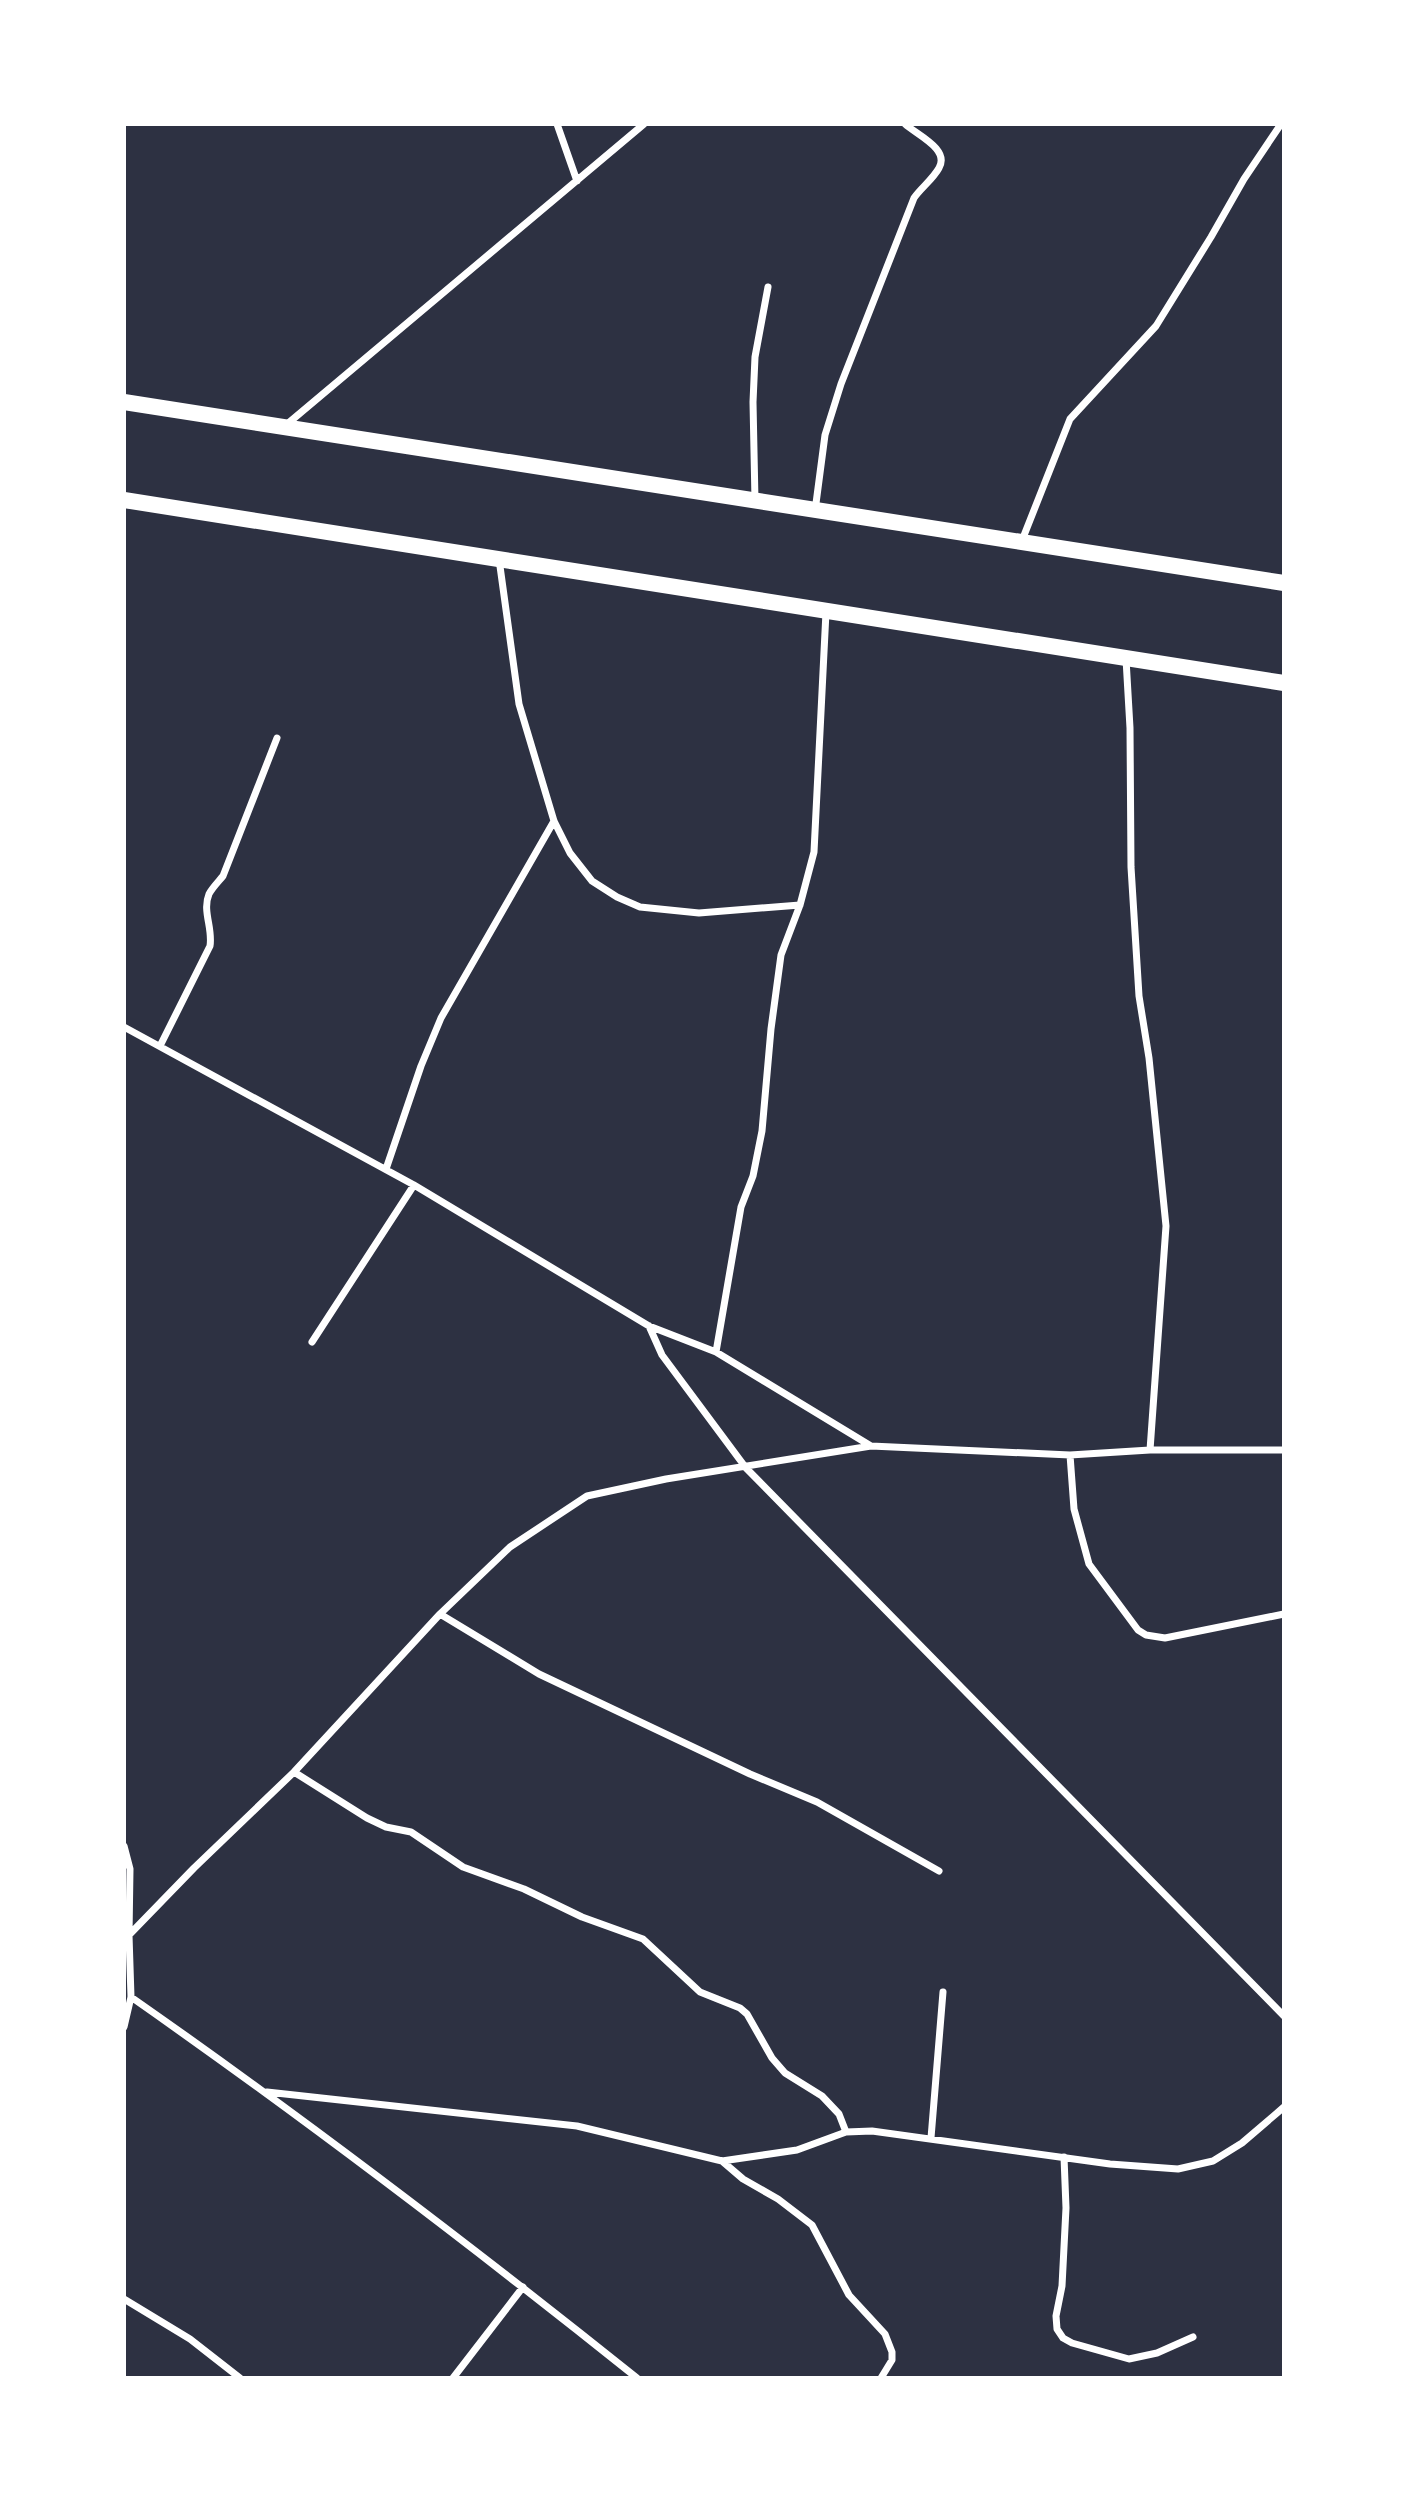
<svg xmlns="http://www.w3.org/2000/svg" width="1408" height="2502" font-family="Raleway,sans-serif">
	<rect width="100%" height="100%" fill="#2d3142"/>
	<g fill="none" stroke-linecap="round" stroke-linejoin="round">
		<path stroke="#fff" stroke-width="7" d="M557,124L577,181
			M286,425L644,124
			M755,501L753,402L755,357L768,287
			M815,511L825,435L841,384L914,198C921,188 933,179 939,168C950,149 917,135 905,124
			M1021,543L1070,419L1156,326L1211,237L1244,179L1281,124
			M499,559L519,704L554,821L570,853L592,881L617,897L640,907L699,913L800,905
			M1126,659L1130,728L1131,867L1139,996L1149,1058L1166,1226L1150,1450
			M124,1027L414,1185L649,1326L716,1352L871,1446
			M160,1046L210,946C213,928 202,911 209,894C212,888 219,881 223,876L277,738
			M386,1169L421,1066L441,1018L554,821
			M649,1326L662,1355L746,1468L1284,2016
			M312,1342L414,1185
			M716,1352L741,1207L753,1176L762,1131L771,1029L781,955L800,905L814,852L826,612
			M1070,1455L1074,1509L1089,1564L1138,1630L1146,1635L1165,1638L1284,1614
			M440,1614L539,1674L750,1774L817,1802L939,1871
			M294,1772L367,1818L386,1827L411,1832L463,1867L524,1889L582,1917L643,1939L700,1992L740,2008L747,2014L772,2058L785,2073L822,2096L839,2114L846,2132
			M124,1846L130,1869L129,1935L131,1997L124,2027
			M124,1936L129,1935L194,1868L294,1772L440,1614L510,1547L587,1496L666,1479L871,1446L1070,1455L1150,1450H1284
			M131,1997C304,2118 472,2246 637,2378
			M267,2092L577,2126L722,2161L797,2150L846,2132L872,2131L1110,2164L1178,2169L1213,2161L1242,2143L1284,2107
			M931,2138L943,1992
			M1064,2157L1066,2208L1062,2286L1056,2316L1057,2329L1063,2338L1072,2343L1129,2359L1157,2353L1193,2337
			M722,2161L743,2179L778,2199L812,2225L849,2295L885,2334L892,2352V2360L881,2378
			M124,2299L190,2339L240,2378
			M453,2378L523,2287"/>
		<path stroke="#fff" stroke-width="16" d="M124,402L1284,583
			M124,500L1284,683"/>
	</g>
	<rect width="1408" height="2502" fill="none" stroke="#ffffff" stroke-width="252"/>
</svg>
